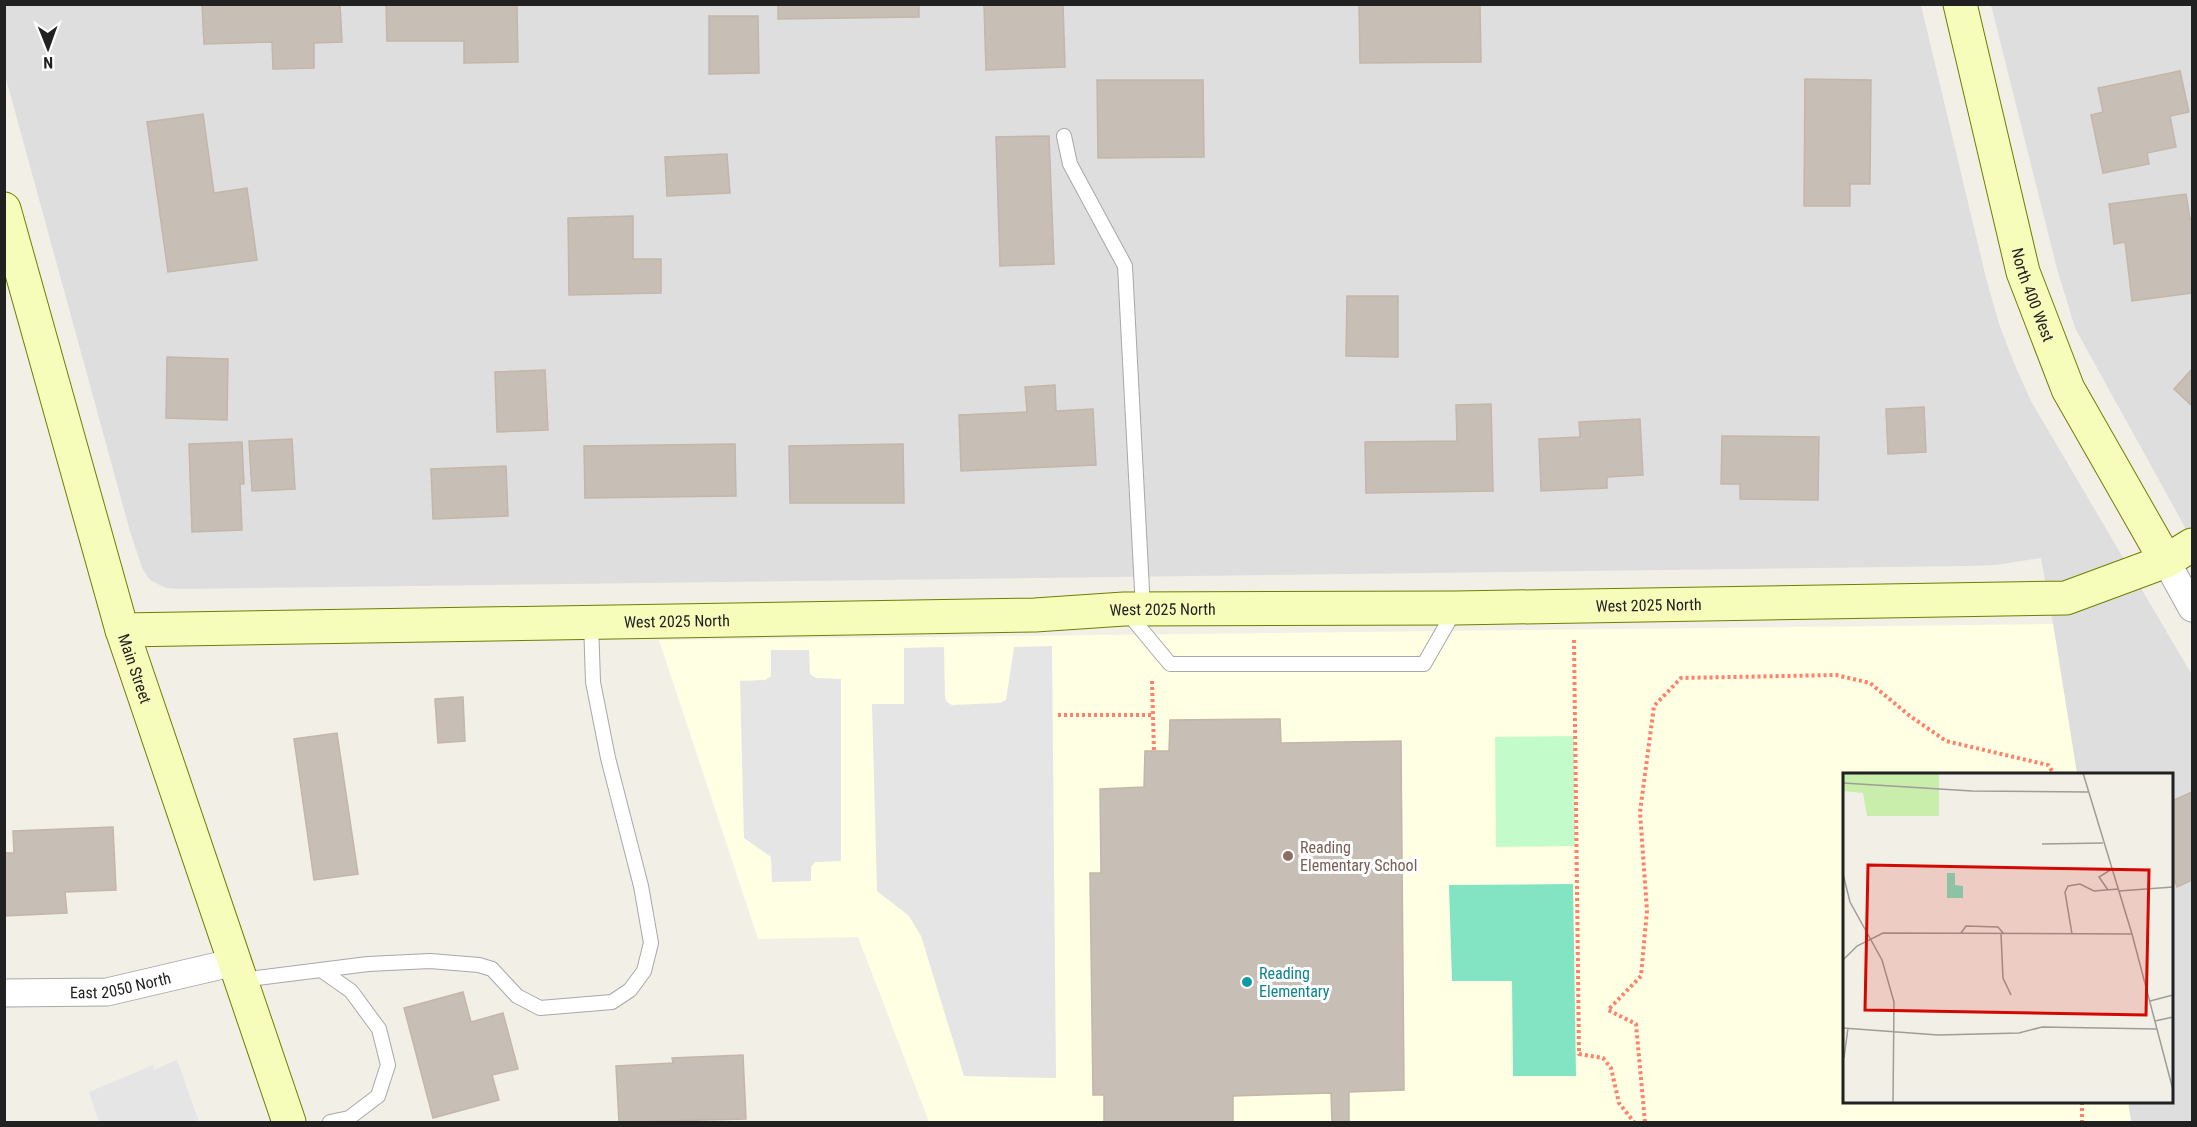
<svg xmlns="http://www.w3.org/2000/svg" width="2197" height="1127" font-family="'Roboto Condensed',sans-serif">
	<rect width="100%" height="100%" fill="#f2efe7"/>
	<path fill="#dfdede" d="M4,5H1921L1986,278L1999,324L2014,363L2031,401L2192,675V1122H2131L2128,1102H2172V774H2077L2053,624L2041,558L1996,565L1967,566L181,589L166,588L150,580L143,570L131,535L5,75Z
		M1991,5H2192V540L2075,328L2056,265Z"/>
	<path fill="#feffe3" d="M2053,624L2077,774H1844V1102H2128L2131,1122H929L858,937L758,939L659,640Z"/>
	<path fill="#c3fcca" d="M1574,736L1575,846L1496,847L1495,737Z"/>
	<path fill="#82e4c2" d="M1573,884L1576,1076H1513L1512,981H1452L1449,885Z"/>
	<path fill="#e5e5e5" d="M1052,646L1056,1078L964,1076L921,936L909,916L877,891L872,704H904V648L944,647L945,698L947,702L952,705L1000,703L1006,700L1014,647Z
		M771,650H809L810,674L816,678L841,679V861L815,862L811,867V881L772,882L771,857L744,838L740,681L765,680L771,676Z
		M177,1060L199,1122H99L89,1092L153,1065L154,1070Z"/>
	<path fill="#c7beb6" stroke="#c4b6a8" stroke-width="1.5" d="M202,4H340L342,42L314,43V68L273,69L272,42L204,44Z
		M386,4H517L518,62L464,63V41H387Z
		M778,4H919V17L778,19Z
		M984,4H1063L1065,67L986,70Z
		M1359,4H1480L1481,62L1360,63Z
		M709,16H758L759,73L709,74Z
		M2180,71L2189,112L2170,116L2176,147L2147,153L2149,164L2103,173L2091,115L2103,112L2098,88Z
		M1805,79L1871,80L1870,184H1850V206H1804Z
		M1097,80H1203L1204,157L1098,158Z
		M203,114L214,193L247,188L257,260L168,272L147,122Z
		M1049,136L1054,264L1000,266L996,137Z
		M727,154L730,193L667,196L665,157Z
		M2186,194L2190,219H2192V293L2132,301L2125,242L2114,244L2109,204Z
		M633,216V259H661V293L569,295L568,218Z
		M1347,296H1398V357L1346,356Z
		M167,357L228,359L227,420L166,418Z
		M2192,369V406L2174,389Z
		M545,370L548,430L497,432L495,372Z
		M1055,385L1056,411L1093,409L1096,465L961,471L959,415L1027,412L1025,387Z
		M1491,404L1493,491L1366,493L1365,442L1457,441L1456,405Z
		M1924,407L1926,452L1888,454L1886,409Z
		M1640,419L1643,475L1607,477V488L1541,491L1539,439L1580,437L1579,422Z
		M1722,436L1819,437L1818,500L1740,499V484H1721Z
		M292,439L295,489L252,491L249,441Z
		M242,442L244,484H240L242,530L192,532L189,444Z
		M735,444L736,496L585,498L584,446Z
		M903,444L904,503H790L789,446Z
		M506,466L508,516L433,519L431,469Z
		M463,697L465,741L438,743L435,699Z
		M1280,719L1281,743L1401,741L1404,1090L1349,1092V1122H1332L1331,1093L1233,1096V1122H1104V1095H1093L1090,873H1101L1100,789L1144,787L1145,751H1169L1170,720Z
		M337,733L358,874L314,880L294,739Z
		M2192,792V880L2177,887L2172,873V801Z
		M113,827L116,890L65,892L67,913L4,916V853H14L13,831Z
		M463,992L471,1022L503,1013L518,1069L492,1075L499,1100L433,1118L404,1008Z
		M743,1055L746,1119L619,1122L616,1066L673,1063L672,1058Z"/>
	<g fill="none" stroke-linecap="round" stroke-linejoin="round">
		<g stroke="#a8a8a8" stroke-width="16">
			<path id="lane" d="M1064,136L1070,164L1125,266L1143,609
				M1126,611L1170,664H1424L1455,610
				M321,970L351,991L379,1029L388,1065L378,1096L349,1118L330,1122
				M241,980L368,964L430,961L479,965L492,969L517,996L540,1008L612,1002L630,990L644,971L651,943L641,886L608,758L593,682L591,622"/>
		</g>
		<g stroke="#a8a8a8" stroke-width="29">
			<g id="street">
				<path d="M2166,561L2192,608"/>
				<path id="s1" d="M4,993L107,992L235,962"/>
			</g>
		</g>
		<g stroke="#6c8000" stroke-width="35">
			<g id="secondary">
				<path id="s2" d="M1960,4L2023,272L2068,389L2166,561"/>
				<path id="s3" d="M4,209L122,630L289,1122"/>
				<path id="s4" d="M122,630L1035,615L1124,609L1456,608L2066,598L2166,561L2192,545"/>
			</g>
		</g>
		<path stroke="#ff806b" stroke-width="4" stroke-dasharray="3 3" stroke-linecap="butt" d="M1574,640L1579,1054L1603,1058L1611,1068L1619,1103L1634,1122
			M1152,681L1154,751
			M1058,715H1152
			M2082,1102V1122
			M1645,1122L1636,1024L1608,1010L1641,976L1647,911L1640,812L1654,706L1681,678L1836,675L1870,683L1910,716L1946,741L2048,765L2054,774"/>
		<use href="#lane" stroke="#fff" stroke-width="14"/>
		<use href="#street" stroke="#fff" stroke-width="27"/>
		<use href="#secondary" stroke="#f6fdba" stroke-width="33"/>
	</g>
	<circle fill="#8d6e63" stroke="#fff" stroke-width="2" cx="1288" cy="856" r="6"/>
	<circle fill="#0f9aa8" stroke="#fff" stroke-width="2" cx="1247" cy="982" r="6"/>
	<g text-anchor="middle" stroke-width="6" stroke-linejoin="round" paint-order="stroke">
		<g font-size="16" fill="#212121" stroke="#fff">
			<text dy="6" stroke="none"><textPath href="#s2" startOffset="300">North 400 West</textPath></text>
			<text dy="6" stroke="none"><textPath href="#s4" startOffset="1527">West 2025 North</textPath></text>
			<text dy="6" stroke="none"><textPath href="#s4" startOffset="1041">West 2025 North</textPath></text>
			<text dy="6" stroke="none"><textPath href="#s4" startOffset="555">West 2025 North</textPath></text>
			<text dy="6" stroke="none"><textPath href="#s3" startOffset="478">Main Street</textPath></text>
			<text dy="6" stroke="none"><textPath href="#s1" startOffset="117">East 2050 North</textPath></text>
		</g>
		<g font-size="16" fill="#785e54" stroke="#fff" text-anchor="start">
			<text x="1300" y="853">Reading<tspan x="1300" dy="18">Elementary School</tspan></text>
		</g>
		<g font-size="16" fill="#0d838f" stroke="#fff" text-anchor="start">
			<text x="1259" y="979">Reading<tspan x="1259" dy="18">Elementary</tspan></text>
		</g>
	</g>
	<g transform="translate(1843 773)">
		<rect width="330" height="330" fill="#f2efe7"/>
		<path d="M0,0H96V43H24L20,20L0,18Z" fill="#c9edab"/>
		<path d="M104,100H112V112L120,113V125H104Z" fill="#82e4c2"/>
		<path fill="none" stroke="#9e9d98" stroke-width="1.5" d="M240,0L289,161L330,317M0,10L129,18L245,19M199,71L260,70M0,101L7,129L39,187L51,229L50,330M265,117L256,104L269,96M276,118L330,114M118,160L123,153L155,154L161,161M158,161L160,205L168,222M229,161L222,119L225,113L237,111L251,118L275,116M0,187L14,173L40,160L289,161M307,228L330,222M312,248L330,244M0,255L95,262L176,260L199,254L314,256M1,285L5,255"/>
		<path fill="#d20900" fill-opacity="0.15" stroke="#d20900" stroke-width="3" d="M25,92L306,97L303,242L22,237Z"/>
		<rect width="330" height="330" fill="none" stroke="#212121" stroke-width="3"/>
	</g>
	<rect width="2197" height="1127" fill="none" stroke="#212121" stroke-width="12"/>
	<g transform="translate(48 48) rotate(179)" stroke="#ffffff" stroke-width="4.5" paint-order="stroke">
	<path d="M0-4.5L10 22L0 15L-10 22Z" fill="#212121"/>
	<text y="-9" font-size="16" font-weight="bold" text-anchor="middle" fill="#212121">N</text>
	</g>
</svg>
